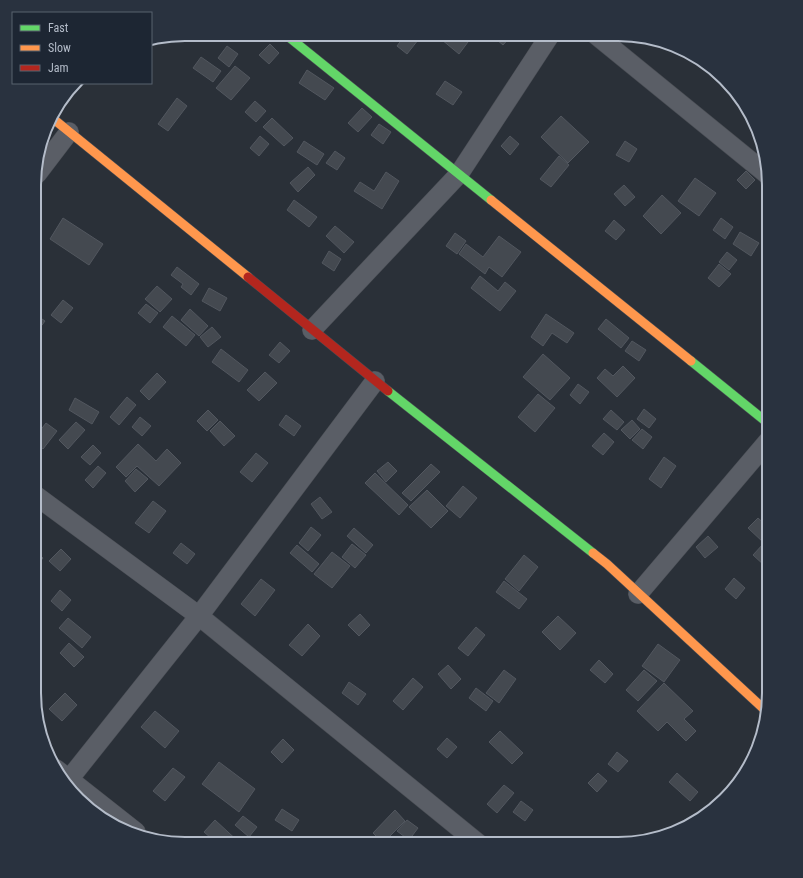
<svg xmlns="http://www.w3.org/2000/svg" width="803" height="878" font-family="'Roboto Condensed',sans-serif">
	<rect width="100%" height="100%" fill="#2a3038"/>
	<path fill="#444950" stroke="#52575f" d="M405,35H422L407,54L397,46Z
		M436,35H459L468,42L459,54Z
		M491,35H510L511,36L503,45Z
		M270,44L279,53L269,64L259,55Z
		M227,46L238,54L229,67L218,58Z
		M201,57L221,71L213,82L193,68Z
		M235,66L250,78L231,100L216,88Z
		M307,70L334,88L325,100L299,83Z
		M445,81L462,92L453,105L436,94Z
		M177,98L187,106L168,131L158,124Z
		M255,101L266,111L256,122L245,112Z
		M362,108L372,117L358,132L348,123Z
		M561,116L589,142L568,163L541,137Z
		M272,118L293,138L284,146L263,127Z
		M379,124L391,132L383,144L371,135Z
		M260,136L269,144L259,156L250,148Z
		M510,136L519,144L510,155L501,146Z
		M304,141L324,154L317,165L297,152Z
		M625,141L637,149L629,162L616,155Z
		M335,151L345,158L337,170L326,163Z
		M559,156L569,165L551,187L540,179Z
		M308,167L315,175L298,192L290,183Z
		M746,171L755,180L746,189L737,180Z
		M386,172L399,181L382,209L354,191L360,182L374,191Z
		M695,178L716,193L699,216L678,201Z
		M624,185L635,197L625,206L614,194Z
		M662,195L681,213L661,234L643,216Z
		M294,200L317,217L309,227L287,210Z
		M63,218L103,244L89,265L50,239Z
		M721,218L733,227L725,239L713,230Z
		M614,220L625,230L616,240L605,231Z
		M335,226L354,242L344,253L326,236Z
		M740,232L759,243L751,256L733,244Z
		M455,233L466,241L457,254L446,246Z
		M499,236L521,252L502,277L489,267L485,274L459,254L466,244L483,257Z
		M329,251L341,259L334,271L322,263Z
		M727,252L737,260L729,270L719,262Z
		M719,264L731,274L719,287L708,278Z
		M177,267L199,284L191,295L181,287L183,284L171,275Z
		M480,276L498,291L505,282L516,291L500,311L471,288Z
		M157,286L172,299L160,312L145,299Z
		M209,288L227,298L220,311L202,301Z
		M63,300L73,308L61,323L51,315Z
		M146,304L158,313L150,323L138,313Z
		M190,309L208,326L199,336L181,320Z
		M546,314L574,333L567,343L552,333L543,346L531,337Z
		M36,315L45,321L36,333Z
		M172,316L195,335L186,346L163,327Z
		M606,319L629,338L621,348L598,329Z
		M212,327L221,337L208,347L200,337Z
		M632,341L646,350L639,361L625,351Z
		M280,342L290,351L279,363L269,355Z
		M221,349L248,370L239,382L212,362Z
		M543,354L570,378L550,400L523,377Z
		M623,366L635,378L617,397L597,378L605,369L613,376Z
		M265,372L277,383L259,401L247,390Z
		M157,373L166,382L149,400L140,391Z
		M36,376L41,380L36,387Z
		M578,384L589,392L580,404L570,395Z
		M538,394L555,408L535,432L518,417Z
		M127,397L136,405L119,425L110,417Z
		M75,398L99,412L92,424L69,410Z
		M644,409L656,419L649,428L637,419Z
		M208,410L218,420L207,431L197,421Z
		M611,410L624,422L617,430L603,419Z
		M286,415L301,426L294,436L279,425Z
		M140,417L151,426L142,436L132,427Z
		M632,420L640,429L630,439L621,430Z
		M220,421L235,436L224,446L210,431Z
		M76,422L85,430L68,449L59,440Z
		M46,423L57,431L43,449L36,443V436Z
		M642,429L652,437L643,449L632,440Z
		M604,433L614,442L603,455L592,446Z
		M138,444L156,461L167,449L181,463L159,486L137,466L126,477L116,467Z
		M93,445L101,453L90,465L81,457Z
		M256,453L268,463L252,482L240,472Z
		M664,457L676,466L661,488L649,479Z
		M388,462L397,471L386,482L377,471Z
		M431,464L440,472L411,501L402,493Z
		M98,466L106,473L93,488L85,480Z
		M136,469L148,479L135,492L125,481Z
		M375,473L408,505L399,515L365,483Z
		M463,486L477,498L460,518L446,506Z
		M427,490L448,511L431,528L409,507Z
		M320,497L332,512L322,519L311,504Z
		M153,501L166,511L149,533L135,523Z
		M758,518L769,528V562L765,566L753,555L764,543L748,528Z
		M311,527L321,535L308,551L299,543Z
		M354,528L373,545L366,553L347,536Z
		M708,536L718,547L705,558L696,547Z
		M181,543L195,554L187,564L173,553Z
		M352,544L366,555L355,568L342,557Z
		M297,545L319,564L312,572L290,553Z
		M61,549L71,559L60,571L49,561Z
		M35,552L43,558L35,568Z
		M332,552L350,566L332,588L314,574Z
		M524,555L538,567L519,591L505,579Z
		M734,578L745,588L736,599L725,589Z
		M261,579L275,590L255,616L241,604Z
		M504,581L527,599L519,609L496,592Z
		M60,590L71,600L62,611L51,601Z
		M360,614L370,625L359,636L348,625Z
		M558,616L576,633L560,650L542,632Z
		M68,618L91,637L82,648L59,628Z
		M308,624L320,636L302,656L289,645Z
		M476,627L485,635L468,656L458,648Z
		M69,643L84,657L74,667L60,653Z
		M658,644L680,660L664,682L642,666Z
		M599,660L613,674L605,683L590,670Z
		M448,665L461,679L451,689L438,674Z
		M504,670L516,679L499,703L486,693Z
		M644,670L657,681L638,701L626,690Z
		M413,678L423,687L403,710L393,701Z
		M349,682L366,694L358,705L342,693Z
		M664,683L693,711L684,719L696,731L686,741L667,722L658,731L637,711Z
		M476,688L493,701L486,711L469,698Z
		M65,693L77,705L62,721L49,709Z
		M155,711L179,731L165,748L141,727Z
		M500,731L523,753L512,764L489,742Z
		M447,738L457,747L447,758L437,749Z
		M283,739L294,750L282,763L271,752Z
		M617,752L628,761L618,772L608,764Z
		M219,762L255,789L239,812L202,784Z
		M173,768L185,777L165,801L153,791Z
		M598,773L607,781L597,792L588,783Z
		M677,773L698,792L690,801L669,782Z
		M504,785L514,793L497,813L487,804Z
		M521,801L533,810L525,821L513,812Z
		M282,809L299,820L292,831L275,820Z
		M395,810L405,821L383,843L373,833Z
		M243,816L257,827L249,837L235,825Z
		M215,820L241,844H218L204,832Z
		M407,820L418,828L409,840L397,831Z"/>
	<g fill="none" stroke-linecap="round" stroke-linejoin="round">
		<g stroke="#484c53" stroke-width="20">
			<path id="street" d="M596,35L769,176
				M37,174L69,132
				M312,330L459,174L550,35
				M35,495L199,616L479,844
				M638,594L769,440
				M56,769L136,832
				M66,783L199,616L375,381"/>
		</g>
		<g stroke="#484c53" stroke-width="10">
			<path id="fast" d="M285,34L491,200
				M691,361L769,424
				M388,391L593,553"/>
		</g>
		<g stroke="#484c53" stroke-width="10">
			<path id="slow" d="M51,117L248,277
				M491,200L691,361
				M593,553L607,564L766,711"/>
		</g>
		<g stroke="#484c53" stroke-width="10">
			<path id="jam" d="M248,277L388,391"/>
		</g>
		<use href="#street" stroke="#5a5e66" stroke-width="19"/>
		<use href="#fast" stroke="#63d668" stroke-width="9"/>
		<use href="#slow" stroke="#ff974d" stroke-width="9"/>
		<use href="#jam" stroke="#b3261e" stroke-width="9"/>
	</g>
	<path d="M0 0H803V878H0ZM185 41H618A144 144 0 0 1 762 185V693A144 144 0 0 1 618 837H185A144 144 0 0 1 41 693V185A144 144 0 0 1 185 41Z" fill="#29323f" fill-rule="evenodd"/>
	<path fill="none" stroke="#b4bcc9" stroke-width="2" d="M185 41H618A144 144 0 0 1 762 185V693A144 144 0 0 1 618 837H185A144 144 0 0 1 41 693V185A144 144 0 0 1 185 41Z"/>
	<rect x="12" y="12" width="140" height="72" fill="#1d2633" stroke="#59626f"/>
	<rect x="20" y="25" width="20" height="6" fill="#63d668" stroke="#59626f"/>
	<text x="48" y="32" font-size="12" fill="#b4bcc9">Fast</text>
	<rect x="20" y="45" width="20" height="6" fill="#ff974d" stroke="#59626f"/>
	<text x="48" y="52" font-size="12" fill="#b4bcc9">Slow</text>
	<rect x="20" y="65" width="20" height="6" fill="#b3261e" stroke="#59626f"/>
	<text x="48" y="72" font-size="12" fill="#b4bcc9">Jam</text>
</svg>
